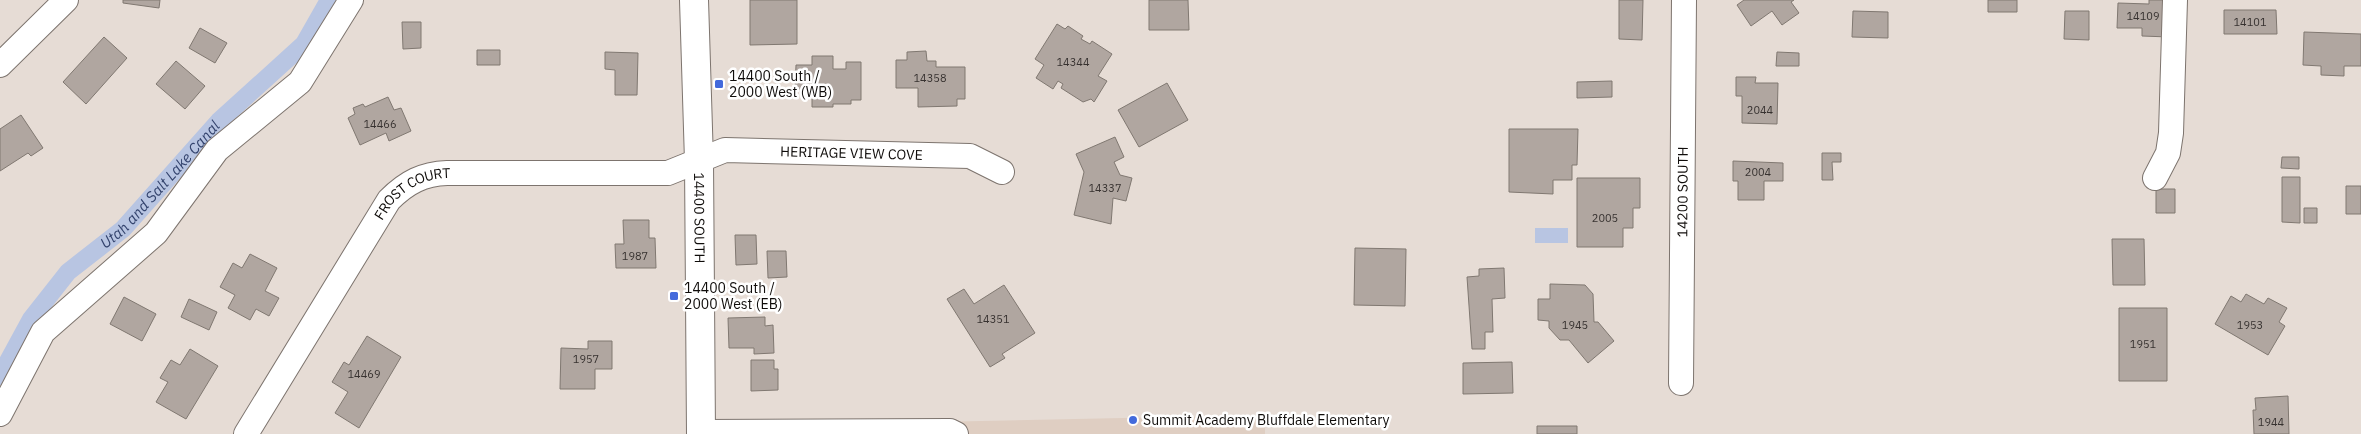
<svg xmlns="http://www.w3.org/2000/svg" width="2361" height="434" font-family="'IBM Plex Sans',sans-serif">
	<rect width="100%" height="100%" fill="#e6dcd5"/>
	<path fill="#dfcec2" d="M1265,415V434H736V426Z"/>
	<path fill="#b8c5e2" d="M1535,228H1568V243H1535Z"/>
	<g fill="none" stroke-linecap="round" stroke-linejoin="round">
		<path stroke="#b8c5e2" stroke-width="18" id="s1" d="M0,376L31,319L68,272L123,229L219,121L304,44L329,0"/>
	</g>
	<path fill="#b0a6a0" stroke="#807871" d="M123,0H160L159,8L123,3Z
		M750,0H797V44L750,45Z
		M1149,0H1188L1189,30H1149Z
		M1619,0H1643L1642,40L1619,39Z
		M1744,0H1794L1791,2L1799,13L1782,25L1772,11L1751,26L1737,5Z
		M1988,0H2017V12H1988Z
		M2149,0H2170L2169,37L2142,36V28H2117L2118,3L2149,4Z
		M2224,10H2276L2277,34H2224Z
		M1853,11L1888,12V38L1852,37Z
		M2065,11H2089V40L2064,39Z
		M402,22H421V48L403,49Z
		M1057,24L1065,29L1068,26L1083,36L1081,39L1090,44L1092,41L1112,54L1098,76L1107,81L1094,102L1091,99L1083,102L1061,88L1063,84L1058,81L1053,89L1036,78L1044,65L1035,59Z
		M200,28L227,43L215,63L189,48Z
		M2304,32L2361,34V66H2344V76L2321,75V66L2303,65Z
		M104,37L127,58L86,104L63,82Z
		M477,50H500V65H477Z
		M926,51L927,61H936V67H965V99H957V106L918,107V88H896V60H907V52Z
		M605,52L638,53L637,95H615V70L605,69Z
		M1777,52L1799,53V66H1776Z
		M812,56H833V69H846V62H861V100H851V104H833V107H812V89H795L796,65H812Z
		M176,61L205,86L185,109L156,84Z
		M1736,77H1756L1755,83H1778L1777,124L1742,123V96H1736Z
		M1612,81V97L1577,98V82Z
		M1167,83L1188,120L1139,147L1118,110Z
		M388,97L394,110L401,108L411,131L389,141L386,133L360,145L348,118L355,114L353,108L363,104L365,107Z
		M21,115L43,148L31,156L28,153L0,171V129Z
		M1509,129H1578L1577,165H1572V180H1553V194L1509,192Z
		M1115,137L1124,157L1114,162L1120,175L1132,178L1126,201L1113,198L1111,224L1074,215L1084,172L1076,154Z
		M1822,153H1841V162H1832L1833,180H1822Z
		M2282,157H2299V169L2281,168Z
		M1733,161L1783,163V181H1764V200H1738V181H1733Z
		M2282,177H2300V223L2282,222Z
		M1577,178H1640V208H1633V228H1623V247H1577Z
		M2346,186H2361V214H2346Z
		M2156,189H2175V213H2156Z
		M2304,208H2317V223H2304Z
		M623,220H649V238H655L656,268H616L615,244H624Z
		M735,235H756L757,264L736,265Z
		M2112,239H2144L2145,285H2113Z
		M1355,248L1406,249L1405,306L1354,305Z
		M767,251H786L787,277L768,278Z
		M250,254L277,268L265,291L279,298L269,316L256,309L250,320L228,308L235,295L220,287L233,263L242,268Z
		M1504,268L1505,298L1492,299L1493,332H1485V349H1472L1467,277L1479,276V269Z
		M1550,284L1585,285L1593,294L1594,322H1598L1614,341L1588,363L1569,340H1560L1549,328V321L1538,320V299H1550Z
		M1004,285L1035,333L1002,354L1005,358L990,367L947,299L964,289L974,304Z
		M2246,294L2264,304L2268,298L2287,308L2279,322L2285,326L2268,355L2215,324L2231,296L2241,302Z
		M124,297L156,314L142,341L110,324Z
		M189,299L217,312L209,330L181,317Z
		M2119,308H2167V381H2119Z
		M765,317V326L773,325L774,353L754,354V348H729L728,318Z
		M367,336L401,357L359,428L335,413L348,392L332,382L344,362L349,365Z
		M588,341H612V369H595V389H560L561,348L588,349Z
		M190,349L218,366L186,419L156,402L168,382L160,378L171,360L180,365Z
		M751,360H774V369H778V390L751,391Z
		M1512,362L1513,393L1463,394V363Z
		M2288,396L2289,434H2254L2253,410H2256L2255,398Z
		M1537,426H1577V434H1537Z"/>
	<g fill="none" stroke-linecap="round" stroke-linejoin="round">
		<g stroke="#7d746e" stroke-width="26">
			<g id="minor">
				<path d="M0,65L66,0"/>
				<path d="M2155,178L2168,153L2171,133L2175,0"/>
				<path id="s2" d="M1681,383L1684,0"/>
				<path d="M0,414L43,332L156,233L217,150L300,82L351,0"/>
				<path d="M701,432L950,431L956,434"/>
				<path id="s3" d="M246,434L389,200C407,182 423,174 447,173H668L725,150L970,156L1002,172"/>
			</g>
		</g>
		<g stroke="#7d746e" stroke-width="30">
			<g id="major">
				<path id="s4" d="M694,0L699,161L701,434"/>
			</g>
		</g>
		<use href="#minor" stroke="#fff" stroke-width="24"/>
		<use href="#major" stroke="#fff" stroke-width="28"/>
	</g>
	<g fill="#436adc" stroke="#fff" stroke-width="2">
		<rect x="714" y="79" width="10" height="10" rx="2.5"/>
		<rect x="669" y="291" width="10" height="10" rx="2.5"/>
		<circle cx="1133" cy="420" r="5"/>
	</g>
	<g text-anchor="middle" stroke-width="5" stroke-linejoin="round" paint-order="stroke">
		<g font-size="11" fill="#373230">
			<text x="2143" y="20">14109</text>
			<text x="2250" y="26">14101</text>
			<text x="1073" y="66">14344</text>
			<text x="930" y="82">14358</text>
			<text x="1760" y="114">2044</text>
			<text x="380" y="128">14466</text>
			<text x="1758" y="176">2004</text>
			<text x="1105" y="192">14337</text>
			<text x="1605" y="222">2005</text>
			<text x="635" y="260">1987</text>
			<text x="993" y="323">14351</text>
			<text x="1575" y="329">1945</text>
			<text x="2250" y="329">1953</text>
			<text x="2143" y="348">1951</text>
			<text x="586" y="363">1957</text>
			<text x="364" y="378">14469</text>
			<text x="2271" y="426">1944</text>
		</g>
		<g font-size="14" fill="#0f0c0a" stroke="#fff" text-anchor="start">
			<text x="729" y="81">14400 South /<tspan x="729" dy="16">2000 West (WB)</tspan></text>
			<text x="684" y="293">14400 South /<tspan x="684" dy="16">2000 West (EB)</tspan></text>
			<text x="1143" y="425">Summit Academy Bluffdale Elementary</text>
		</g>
		<g font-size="14" fill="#0f0c0a" stroke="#fff">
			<text dy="5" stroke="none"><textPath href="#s3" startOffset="749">HERITAGE VIEW COVE</textPath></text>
			<text dy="5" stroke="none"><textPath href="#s2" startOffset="191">14200 SOUTH</textPath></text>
			<text dy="5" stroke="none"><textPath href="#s3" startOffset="298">FROST COURT</textPath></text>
			<text dy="5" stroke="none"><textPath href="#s4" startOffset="218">14400 SOUTH</textPath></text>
		</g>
		<g font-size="15" font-style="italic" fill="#33436d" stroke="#fff">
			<text dy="5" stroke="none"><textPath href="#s1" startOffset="252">Utah and Salt Lake Canal</textPath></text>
		</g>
	</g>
</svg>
